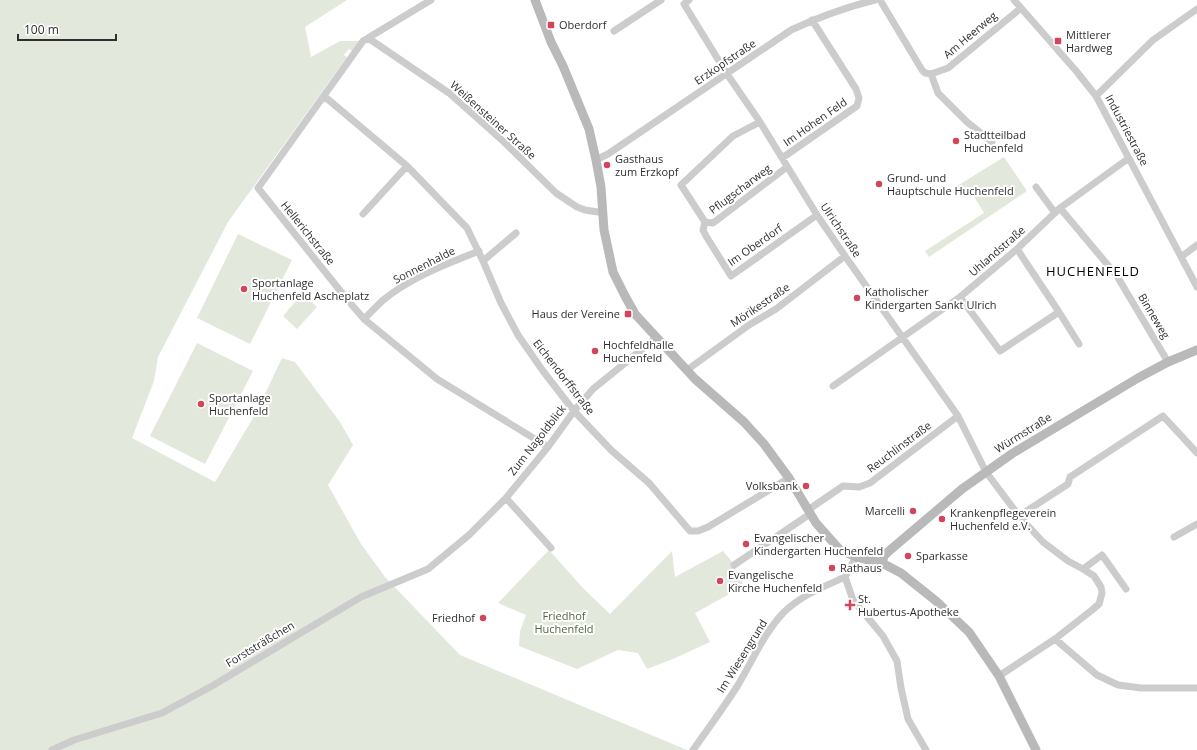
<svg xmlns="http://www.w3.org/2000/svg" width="1197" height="750" font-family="'Open Sans',sans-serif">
	<rect width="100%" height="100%" fill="#fff"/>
	<path fill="#e3e8dc" d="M0,0H347L305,27L311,57L340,41H359L352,51L349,49L344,55L347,57L228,222L158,357L154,381L132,438L215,482L256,413L282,358L295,362L340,422L353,445L328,485L361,544L385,577L460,655L687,750H0Z
		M1004,157L1027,191L929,257L925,251L984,213L968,187L960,191L957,186Z
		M238,234L292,260L250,344L197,318Z
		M303,293L317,307L297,329L283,316Z
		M197,343L253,371L205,464L150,436Z
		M549,550L583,588L610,614L672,551L675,577L723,551L733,563L744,586L695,613L710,642L673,659L647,669L638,653L618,650L577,669L519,646L520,631L526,615L498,603Z"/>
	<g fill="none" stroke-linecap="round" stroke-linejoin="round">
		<path stroke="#ccc" stroke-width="7" d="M431,0L363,41L258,188L346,298L364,319L437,379L548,447
			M689,0L684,4L727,74L760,122L817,215L845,256L958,416L986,472L1019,516L1043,542L1068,561L1083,569L1094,576L1101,587L1102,593L1099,604L1092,610L1055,639L999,676
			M880,0L922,70L925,73L931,74L948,68L1021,8
			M1014,0L1077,72L1096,96L1197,287
			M614,31L661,0
			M368,38L449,93L504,142L556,193L577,207L585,210L598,212L603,211
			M931,74L938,93L967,122L992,142
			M324,96L407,166L467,228L483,261L501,303L518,335L543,371L574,411L611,450L649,483L690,531H698L708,527L789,478
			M1096,96L1153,40L1197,9
			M760,122L733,136L681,185L705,222L703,230L706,236L731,276L817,215
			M782,158L857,106L859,98L856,89L812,20
			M596,160L608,154L791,30C819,17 846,7 875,0
			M1036,187L1055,213
			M1060,208L1117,276L1168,362
			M363,214L407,166
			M705,222L713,223L787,167
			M1017,249L1059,312L1079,344
			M1181,257L1197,245
			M483,261L516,233
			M960,297L1000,351L1059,312
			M364,319C370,313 376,307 382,301C409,278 446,264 479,251
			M687,370L749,325L776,309L845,256
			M833,386L960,297L1017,249L1060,208L1129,158
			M808,510L843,486L859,487L870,483L958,416
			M1019,516L1068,484L1070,477L1163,416L1197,453
			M1174,537L1197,524
			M551,548L506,498L548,447L574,411L593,389L656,338
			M856,557L845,577L853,600L883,636L897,661L901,688L908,719L926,750
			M734,565L810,514
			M1083,569L1102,555L1126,589
			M1055,639L1097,675L1118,685L1141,688H1197
			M52,750L74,740L162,713L212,686L361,597L428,569L469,535L506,498
			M693,750C708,729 724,707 738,685C753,660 764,633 784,612C802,595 823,587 845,577"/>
		<path stroke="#b9b9b9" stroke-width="9" d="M535,0L551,42L563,66L589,129L596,160L601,187L604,230L613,272L625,296L635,314L695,379L744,422L764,444L789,478L816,523L840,550L856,557L882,563L901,573L936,601L969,632L999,676L1036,750
			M882,563L884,556L889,551L962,489L1013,453L1138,378L1168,362L1197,350"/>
	</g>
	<g fill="#d34558" stroke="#fff" stroke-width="1.5">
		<rect x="547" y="21" width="8" height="8" rx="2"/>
		<rect x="1054" y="37" width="8" height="8" rx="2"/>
		<circle cx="956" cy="141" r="4"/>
		<circle cx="607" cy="165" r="4"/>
		<circle cx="879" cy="184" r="4"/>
		<circle cx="244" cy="289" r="4"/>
		<circle cx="857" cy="298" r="4"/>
		<rect x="624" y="310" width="8" height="8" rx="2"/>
		<circle cx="595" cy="351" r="4"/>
		<circle cx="201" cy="404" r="4"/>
		<circle cx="806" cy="486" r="4"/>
		<circle cx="913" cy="511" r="4"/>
		<circle cx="942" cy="519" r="4"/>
		<circle cx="746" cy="544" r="4"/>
		<circle cx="908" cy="556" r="4"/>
		<circle cx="832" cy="568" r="4"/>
		<circle cx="720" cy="581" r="4"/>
		<path d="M848 599h4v4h4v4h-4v4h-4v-4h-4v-4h4z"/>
		<circle cx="483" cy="618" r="4"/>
	</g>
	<g text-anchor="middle" stroke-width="4" stroke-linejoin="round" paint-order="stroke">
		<g font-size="11" fill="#2f2f2f" stroke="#fff" text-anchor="start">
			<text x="559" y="29">Oberdorf</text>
			<text x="1066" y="39">Mittlerer<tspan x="1066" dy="13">Hardweg</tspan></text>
			<text x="964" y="139">Stadtteilbad<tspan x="964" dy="13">Huchenfeld</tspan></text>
			<text x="615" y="163">Gasthaus<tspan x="615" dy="13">zum Erzkopf</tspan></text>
			<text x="887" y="182">Grund- und<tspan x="887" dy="13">Hauptschule Huchenfeld</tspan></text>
			<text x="252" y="287">Sportanlage<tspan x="252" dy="13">Huchenfeld Ascheplatz</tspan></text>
			<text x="865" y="296">Katholischer<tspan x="865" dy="13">Kindergarten Sankt Ulrich</tspan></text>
			<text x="620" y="318" text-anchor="end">Haus der Vereine</text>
			<text x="603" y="349">Hochfeldhalle<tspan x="603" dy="13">Huchenfeld</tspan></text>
			<text x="209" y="402">Sportanlage<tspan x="209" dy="13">Huchenfeld</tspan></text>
			<text x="798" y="490" text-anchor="end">Volksbank</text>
			<text x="905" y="515" text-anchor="end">Marcelli</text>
			<text x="950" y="517">Krankenpflegeverein<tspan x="950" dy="13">Huchenfeld e.V.</tspan></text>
			<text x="754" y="542">Evangelischer<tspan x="754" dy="13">Kindergarten Huchenfeld</tspan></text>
			<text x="916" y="560">Sparkasse</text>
			<text x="840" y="572">Rathaus</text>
			<text x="728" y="579">Evangelische<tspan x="728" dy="13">Kirche Huchenfeld</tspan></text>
			<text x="858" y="603">St.<tspan x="858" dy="13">Hubertus-Apotheke</tspan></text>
			<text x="475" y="622" text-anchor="end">Friedhof</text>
		</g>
		<g font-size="11" fill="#2f2f2f" stroke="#fff">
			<text transform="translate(970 35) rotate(-40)" y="4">Am Heerweg</text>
			<text transform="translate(725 62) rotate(-34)" y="4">Erzkopfstraße</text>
			<text transform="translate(493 120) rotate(42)" y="4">Weißensteiner Straße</text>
			<text transform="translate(815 122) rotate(-35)" y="4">Im Hohen Feld</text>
			<text transform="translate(1127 130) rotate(62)" y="4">Industriestraße</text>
			<text transform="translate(740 189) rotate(-37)" y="4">Pflugscharweg</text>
			<text transform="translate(841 230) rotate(56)" y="4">Ulrichstraße</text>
			<text transform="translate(308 233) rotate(51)" y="4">Hellerichstraße</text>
			<text transform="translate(755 245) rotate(-35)" y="4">Im Oberdorf</text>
			<text transform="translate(997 251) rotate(-41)" y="4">Uhlandstraße</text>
			<text transform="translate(424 265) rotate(-27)" y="4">Sonnenhalde</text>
			<text transform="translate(760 305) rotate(-34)" y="4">Mörikestraße</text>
			<text transform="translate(1154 316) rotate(59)" y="4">Binneweg</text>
			<text transform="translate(564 377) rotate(52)" y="4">Eichendorffstraße</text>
			<text transform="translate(1023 433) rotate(-32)" y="4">Würmstraße</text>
			<text transform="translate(537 440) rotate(-52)" y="4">Zum Nagoldblick</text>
			<text transform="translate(899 447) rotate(-37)" y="4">Reuchlinstraße</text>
			<text transform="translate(260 644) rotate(-31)" y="4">Forststräßchen</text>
			<text transform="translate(742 656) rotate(-58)" y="4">Im Wiesengrund</text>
		</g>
		<g font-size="11" fill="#556641" stroke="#fff">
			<text x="564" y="620">Friedhof<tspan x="564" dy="13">Huchenfeld</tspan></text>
		</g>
		<g font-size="13" letter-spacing="1" fill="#000" stroke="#fff">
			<text x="1093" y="276">HUCHENFELD</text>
		</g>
	</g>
	<path d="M18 34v6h98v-6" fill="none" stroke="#2f2f2f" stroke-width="2"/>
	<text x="24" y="34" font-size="12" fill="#2f2f2f" stroke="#ffffff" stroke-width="3" paint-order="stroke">100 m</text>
</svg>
